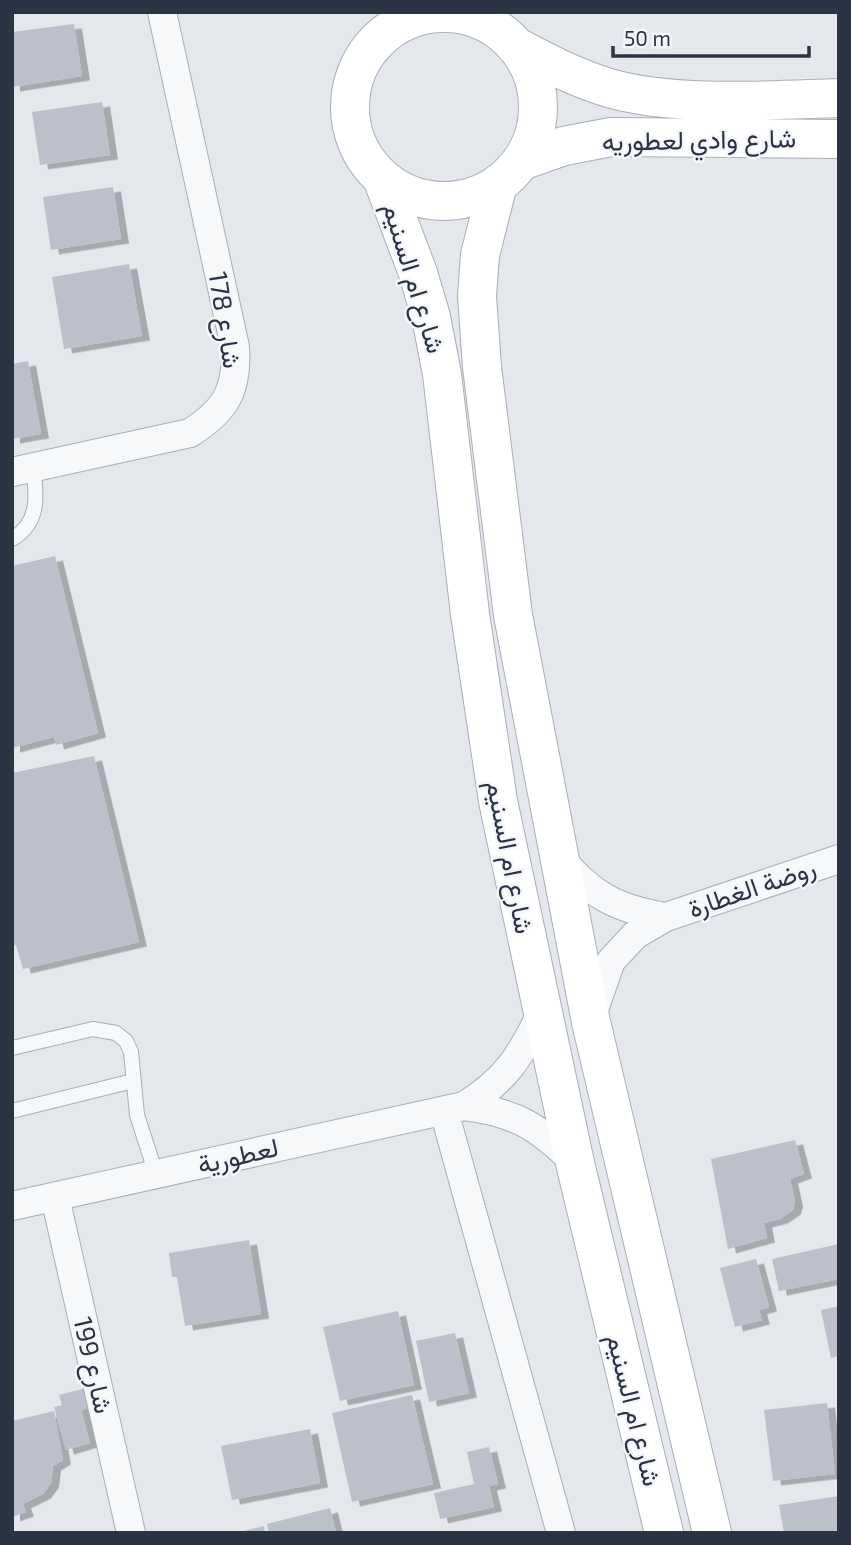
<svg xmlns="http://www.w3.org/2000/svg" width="851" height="1545" font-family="'Exo 2',Vazirmatn,sans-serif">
	<defs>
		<filter id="shadow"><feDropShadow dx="8" dy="4.5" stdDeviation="0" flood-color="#0004"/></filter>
	</defs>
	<rect width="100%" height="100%" fill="#e4e7ec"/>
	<path fill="#bbc0ca" filter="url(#shadow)" d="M74,24L82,76L12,87V32Z
		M102,102L110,155L40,165L32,112Z
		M113,187L121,239L51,250L43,197Z
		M129,264L142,336L64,349L52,277Z
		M28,361L41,434L12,439V364Z
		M55,556L98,733L56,745L54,737L12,748V566Z
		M94,756L139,942L23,969L16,945L12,946V773Z
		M795,1140L804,1174L790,1179L795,1202L793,1210L780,1219L764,1223L767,1238L728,1249L711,1159Z
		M249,1240L261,1314L185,1326L177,1277H172L169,1253Z
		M839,1244V1279L779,1291L772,1259Z
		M756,1259L769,1307L759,1310L762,1320L735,1327L720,1268Z
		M839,1306V1356L831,1358L821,1310Z
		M398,1311L414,1385L340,1401L323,1327Z
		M455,1333L469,1393L429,1402L416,1341Z
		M86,1388L91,1407L81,1410L90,1443L66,1450L54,1407L62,1405L59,1395Z
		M412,1395L433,1484L352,1502L332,1413Z
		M827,1403L835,1474L773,1481L764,1410Z
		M54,1411L63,1460L53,1466L51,1483L43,1494L23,1504L26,1512L12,1517V1421Z
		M310,1429L320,1483L232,1500L221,1446Z
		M489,1447L498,1484L489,1486L494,1507L440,1519L434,1493L474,1484L467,1452Z
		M839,1496V1533H784L779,1505Z
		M330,1508L336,1533H269L267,1524Z
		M264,1526L265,1533H240V1532Z"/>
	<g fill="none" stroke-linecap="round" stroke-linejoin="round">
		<g stroke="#a9aeb7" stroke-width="16">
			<path id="lane" d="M12,539C40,523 37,495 33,468
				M12,1048L93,1029L116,1033L126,1041L131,1052L137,1115L156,1174
				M12,1111L133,1081"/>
		</g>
		<g stroke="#a9aeb7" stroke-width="30">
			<path id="street" d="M12,472L190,433C226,410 238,390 235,347L162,12
				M559,856C590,895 617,909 666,917
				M592,1015L611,961L635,935L666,917L839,859
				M464,1106C515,1112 539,1127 575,1163
				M444,1111L561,1533
				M55,1197L131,1533
				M12,1206L464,1106C506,1080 520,1057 541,1014"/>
		</g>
		<g stroke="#a9aeb7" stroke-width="40">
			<path id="secondary" d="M350 107a94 94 0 1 1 188 0a94 94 0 1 1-188 0Z
				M517,47C547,63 576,78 609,88C674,107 771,100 839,98
				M521,161L564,146L611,137L839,139
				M382,178L418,273L431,317L442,374L470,614L498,801L575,1163L664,1533
				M498,184L480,255L477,296L482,367L513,615L591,1022L712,1533"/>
		</g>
		<use href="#lane" stroke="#f7f8fa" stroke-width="14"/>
		<use href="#street" stroke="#f7f8fa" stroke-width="28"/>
		<use href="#secondary" stroke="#fff" stroke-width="38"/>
	</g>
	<g text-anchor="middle" stroke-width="5" stroke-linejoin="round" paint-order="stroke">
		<g font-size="26" fill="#2b3445" stroke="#f4f6f9">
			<text transform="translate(699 140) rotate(-1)" y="9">شارع وادي لعطوريه</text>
			<text transform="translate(414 278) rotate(73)" y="9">شارع ام السنيم</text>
			<text transform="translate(225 320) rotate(81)" y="9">شارع 178</text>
			<text transform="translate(510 857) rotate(79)" y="9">شارع ام السنيم</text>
			<text transform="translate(752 888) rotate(-19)" y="9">روضة الغطارة</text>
			<text transform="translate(238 1156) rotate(-13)" y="9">لعطورية</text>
			<text transform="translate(93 1365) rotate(77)" y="9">شارع 199</text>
			<text transform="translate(634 1410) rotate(76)" y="9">شارع ام السنيم</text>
		</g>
	</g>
	<rect width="851" height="1545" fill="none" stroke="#2b3445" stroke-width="28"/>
	<path d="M613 46v10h196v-10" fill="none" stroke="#2b3445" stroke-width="3.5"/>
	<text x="624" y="46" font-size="21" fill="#2b3445" stroke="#f4f6f9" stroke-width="5" paint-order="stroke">50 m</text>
</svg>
